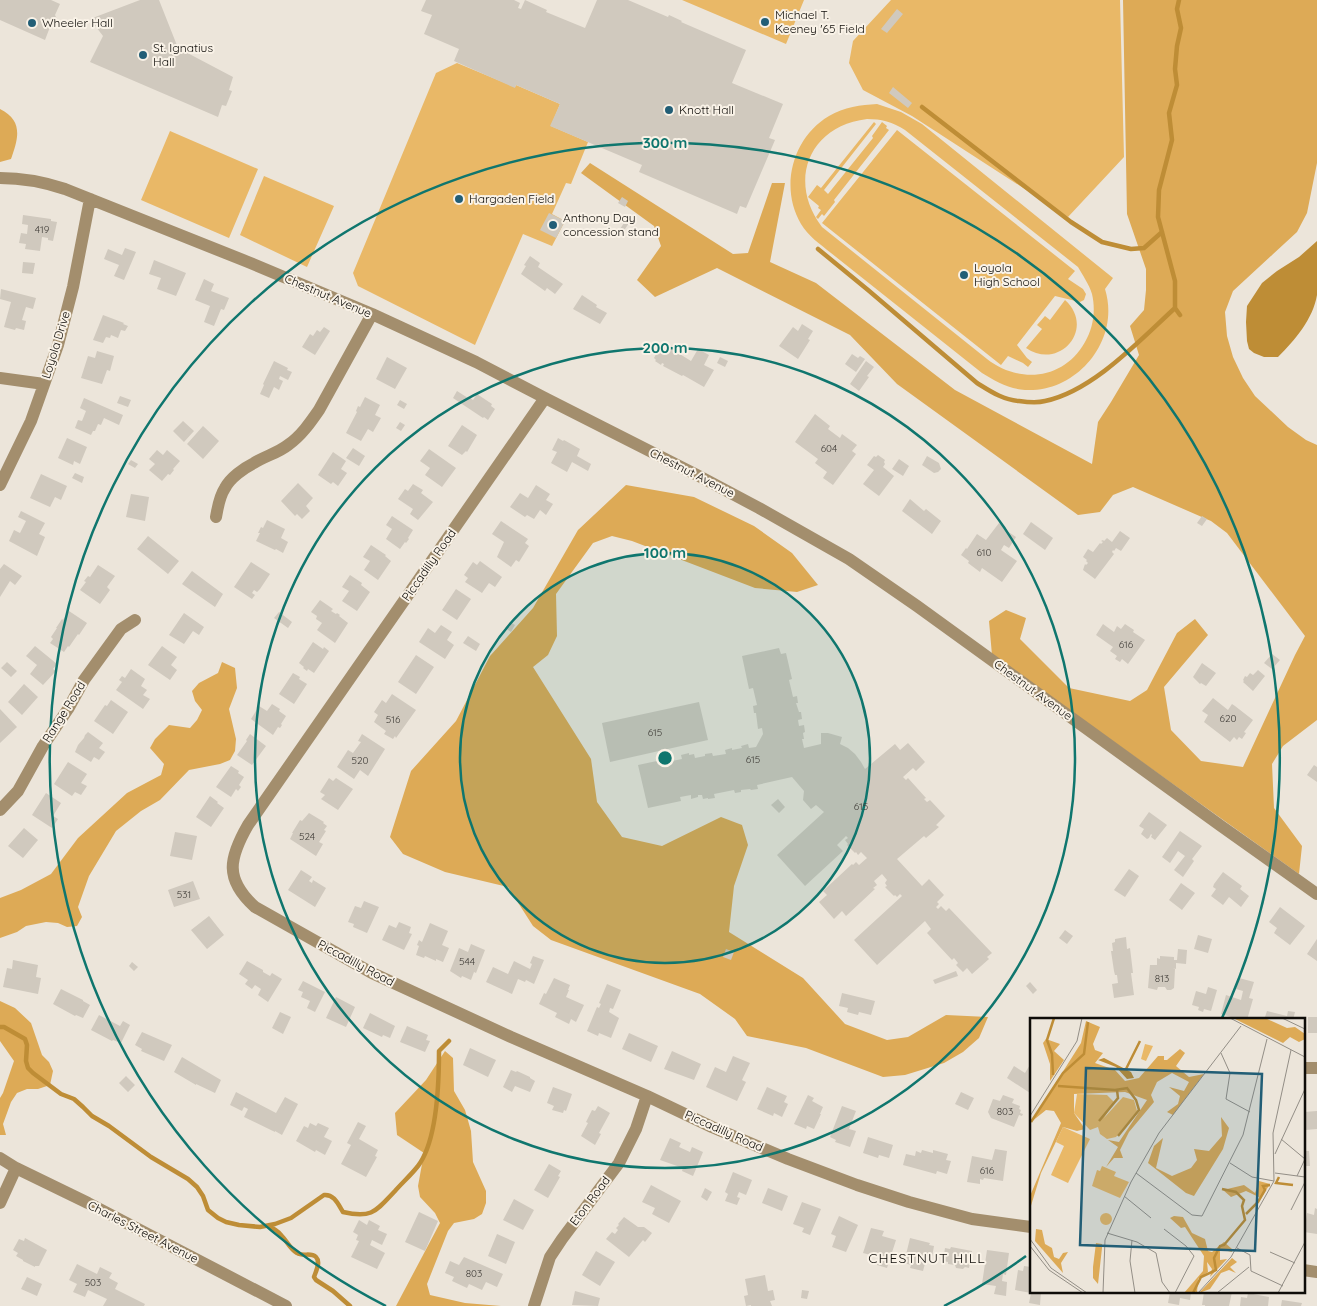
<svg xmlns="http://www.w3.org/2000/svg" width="1317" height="1306" font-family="Quicksand,sans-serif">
	<rect width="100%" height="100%" fill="#ece5da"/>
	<path fill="#e9b867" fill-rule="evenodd" d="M682,0H804L786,44Z
		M891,0H1120L1124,157L1068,217L912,116L863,90L849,63L853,41Z
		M457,63L515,87L516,85L560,104L551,126L588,142L571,184L566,183L552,214L565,221L552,246L523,234L475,345L358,286L353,273L436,73Z
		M877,104L901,112L922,124L1113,278L1105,289C1121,340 1077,393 1025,390C1009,389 995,381 982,373L831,253C820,244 808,236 801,224C779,187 793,137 829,116C844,107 861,105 877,104ZM867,119C881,119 893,122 905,130L1078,267C1083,276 1089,284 1092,294C1096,311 1093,328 1085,342C1064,380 1019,384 987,359L822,227C787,181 809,126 867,119Z
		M874,122L876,124L824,190L828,194L873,138L872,136L882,122L887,126L886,128L889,130L834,200L835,202L824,216L822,214L818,219L816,217L821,210L818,208L819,206L808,197L817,185L821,188Z
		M897,130L1075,271L1068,279L1083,289L1086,294L1084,300L1080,302L1055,296L1017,345L1027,358L1032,362L1028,367L1023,363L1008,356L1001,365L822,223Z
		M170,131L258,169L229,238L141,200Z
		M264,176L334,206L307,267L240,235Z
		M1065,300C1096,328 1060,371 1026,348L1042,329L1037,325L1045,316L1050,320Z"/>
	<path fill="#ddaa56" d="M1123,0H1317V163L1307,213L1297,232L1233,291L1225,312L1227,336L1233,357L1243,378L1255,396L1288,427L1306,440L1317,445V720L1283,746L1272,764L1274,808L1302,846L1299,874L992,655L989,621L1006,610L1026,618L1020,639L1069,688L1130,701L1147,690L1177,633L1195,619L1208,635L1164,687L1171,730L1201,761L1243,767L1295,655L1305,636L1227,533L1211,521L1133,487L1113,495L1100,512L1078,515L897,384L850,335L717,268L655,297L637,280L661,246L654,226L581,173L590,163L733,254L748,253L772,183H785L770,262L816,283L955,390L1092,464L1098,422L1111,402L1139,355L1130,326L1144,310L1146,290V269L1127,214Z
		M0,109C24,121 18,139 11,159L0,162Z
		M626,485L694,497L754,526L792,553L818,585L797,592L755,588L632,541L612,536L593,543L556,594L557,636L548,655L533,667L591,759L597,802L622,837L662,846L721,817L742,825L748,845L734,886L729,932L803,978L845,1024L887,1040L908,1037L946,1015L988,1017L979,1038L963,1052L944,1063L905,1075L883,1077L806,1048L747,1036L735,1019L700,994L551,940L533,926L508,887L445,872L403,854L390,837L411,771L456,721L490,656L533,608L578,530Z
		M222,662L235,668L237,688L229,709L236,739L235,751L230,760L220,764L189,770L160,800L141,811L116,831L89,876L78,907L82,917L77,926L67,927L58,923L46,922L26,926L17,932L0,938V898L21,890L51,874L78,838L127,793L161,775L164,764L150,748L155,739L169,725L190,728L197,720L202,710L195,701L192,691L199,683L218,673Z
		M0,1001L15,1008L31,1023L42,1055L49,1062L53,1071L50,1085L38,1089H27L17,1093L11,1102L3,1124L6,1135H0V1098L3,1093L14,1061L0,1041Z
		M445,1051L453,1058L454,1091L465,1110L471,1131L473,1162L486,1191V1203L482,1214L474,1219L454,1223L448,1231L427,1284L430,1295L465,1303L501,1306H396L440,1223L435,1213L420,1197L418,1186L424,1153L397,1135L395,1113L426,1080Z"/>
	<path fill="#be8d36" d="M1317,241C1317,257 1317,280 1317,295C1313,319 1295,340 1278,357H1264L1254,353L1249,349L1247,341L1246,322L1247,306L1262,283L1277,271L1299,257Z"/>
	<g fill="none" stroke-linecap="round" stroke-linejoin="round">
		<path stroke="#be8d36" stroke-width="4.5" d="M1179,0L1177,9L1181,28L1177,46L1175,69L1177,85L1169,113L1172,140L1159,190L1158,217L1175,281V308L1180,315
			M922,107L1071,222L1102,242L1131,249L1144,248L1162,232
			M818,249L868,290L977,383C990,391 1003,400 1019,401C1026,402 1038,403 1045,401C1093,391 1140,340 1175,308
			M0,1027H4L25,1039L27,1045L26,1061L28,1068L33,1073L61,1094L74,1099L83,1107L92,1116L109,1126L151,1157L188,1179L197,1187L203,1196L208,1210L218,1218L226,1222L239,1225L260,1227L275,1224L291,1218L324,1195C334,1194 338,1204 343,1212C372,1219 376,1211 395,1191C402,1183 411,1175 418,1166C437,1141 439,1081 439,1051L449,1041
			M268,1226C273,1228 278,1231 281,1235C287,1241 290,1249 297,1253C303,1257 311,1252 316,1257C321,1262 316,1271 314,1277L316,1280L333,1291L350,1306"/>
	</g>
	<path fill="#d0c9be" d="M0,0H51L60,4L55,15L57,19L55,27H50L45,40L0,20Z
		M140,0H159L178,48L233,77L229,90L232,91L226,106L222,105L218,117L90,62L103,36L90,19Z
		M426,0H514L520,3L518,8L521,9L525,0L547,10L546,12L585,28L597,0H628L668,17L669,15L682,21L681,22L746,50L732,83L783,104L769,138L775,140L746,208L740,206L737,214L639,172L642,165L550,126L560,104L516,85L515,88L454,61L459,49L424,34L432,15L421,11Z
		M897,9L903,14L887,33L881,29Z
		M893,87L912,103L908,108L889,93Z
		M622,197L628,201L625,207L618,203Z
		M549,213L565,221L556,238L540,230Z
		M23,215L51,219V221L57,222L53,241L48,240V238L42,237L40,251L25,249L26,244L19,243L21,233L27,234L28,225L22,224Z
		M628,217L631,220L623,232L620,229Z
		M125,248L136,252L124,280L114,276L119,265L104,259L108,249L122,255Z
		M530,256L540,263L538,267L563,284L555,294L547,288L545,291L521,274L526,266L524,265Z
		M154,260L186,273L176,296L157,289L161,278L149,274Z
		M23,262L35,263L33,274L22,273Z
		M204,279L214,284L211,291L229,298L224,310L221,309L214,326L204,322L210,306L195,300Z
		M1,289L36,298L33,309L26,307L22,320L26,321L24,330L16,328L15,330L4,327L11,302L0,299Z
		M582,295L597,305L596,307L607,313L600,324L573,309Z
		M103,315L124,323L123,324L128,326L125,331L121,330L118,338L111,335L110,338L106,337L103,343L93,340Z
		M802,324L813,331L808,339L810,340L798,359L779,346L793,327L798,331Z
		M324,327L330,331L315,355L302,347L310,334L313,336L317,330L320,332Z
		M662,343L691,361L698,349L709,355L704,365L714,370L704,387L683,375L682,376L663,366L664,364L662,363L661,365L655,361L656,360L654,358Z
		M97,351L114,356L110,371L107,370L102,384L81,378L88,356L95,358Z
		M852,354L858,358L860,356L865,359L856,372L845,364Z
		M387,357L407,368L395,389L376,379Z
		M720,357L728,361L725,367L717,363Z
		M274,361L288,368L287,370L292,372L288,380L280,376L279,379L283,381L279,390L274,387L269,398L260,394L264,385L263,384Z
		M866,361L874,367L867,376L869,377L859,391L850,384Z
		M457,391L468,398L469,397L473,400L477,394L492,404L491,406L495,409L488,420L484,417L483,418L453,398Z
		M120,396L131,400L128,407L117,403Z
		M365,397L380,405L375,415L381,418L373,432L368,429L361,441L346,433L357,412L356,411L358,406L360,407Z
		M84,398L123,415L119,425L104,418L101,425L98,424L95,431H93L91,435L75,428L78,420L82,421L86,411L80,408Z
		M400,400L407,404L404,409L397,405Z
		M815,414L830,426L828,429L840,438L842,434L857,445L852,451L856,454L833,485L823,478L827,472L815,463L818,459L795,442Z
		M183,421L194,431L184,442L173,431Z
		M400,422L405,425L401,431L396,428Z
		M462,425L477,435L467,452L466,451L462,455L448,446Z
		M203,426L219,441L203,459L187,444Z
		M67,438L87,447L80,464L74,461L73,465L58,458Z
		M558,438L563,441L564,440L580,449L577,456L591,464L588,471L572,462L567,472L551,463L557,452L552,450Z
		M353,448L365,456L359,466L346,458Z
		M429,449L456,468L442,487L425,475L430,468L420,461Z
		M157,450L163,455L167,450L180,461L173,469L174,470L170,475L168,474L162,481L149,470L155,464L149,459Z
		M333,452L346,461L341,469L347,473L338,486L333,482L331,484L318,475Z
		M878,455L885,460L884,462L885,464L883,467L894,476L879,496L863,484L874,470L867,465L874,456L876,457Z
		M927,456L939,463L941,469L938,472L934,473L922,465Z
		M899,459L909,466L903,476L892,469Z
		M131,460L138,464L135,468L128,464Z
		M75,473L84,477L82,483L72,478Z
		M41,474L67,486L61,500L55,497L50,507L30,498Z
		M298,483L313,498L306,506L310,511L302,519L297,514L295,516L281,501Z
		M413,484L423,490L421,493L433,502L418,520L410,514L413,509L398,499L405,489L408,491Z
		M536,485L550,494L546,500L553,504L546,515L540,510L534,519L527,515L525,517L510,507L520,493L528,498Z
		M131,494L149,497L145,521L126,517Z
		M910,499L924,511L926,509L941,521L932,534L902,511Z
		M21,511L45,523L39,534L45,537L37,556L9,541L14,530L20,533L26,521L18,517Z
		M392,516L413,530L408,538L409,539L406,543L405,542L400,549L386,539L392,529L386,525Z
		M1202,516L1207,519L1202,526L1197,523Z
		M267,520L285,529L281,538L288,542L283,553L276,549L275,550L256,541L260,533H258L261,527L263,528Z
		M501,521L528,539L525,543L529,546L519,562L516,560L511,567L497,557L504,542L492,534Z
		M1031,522L1053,538L1045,550L1023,534Z
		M999,523L1005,527L1004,529L1016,537L1009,548L1004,545L1001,550L1017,561L1002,582L982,568L980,572L968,563L969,561L961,555L966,548L967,549L977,534L986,540Z
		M1120,531L1130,538L1121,551L1116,548L1114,551L1113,550L1112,552L1114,554L1095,579L1083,570L1085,564L1086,565L1088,563L1086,561L1087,560L1083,557L1088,549L1093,552L1100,543L1101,544L1103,542L1101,541L1103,540L1104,541L1107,538L1112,542Z
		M148,536L179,561L168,574L137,549Z
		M371,545L386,555L385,556L391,561L378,580L364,570L370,561L363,557Z
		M480,561L502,577L495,587L489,583L482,593L465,582L468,578L464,575L473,562L477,565Z
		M251,562L270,574L260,589L257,592L254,590L252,593L255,595L252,599L234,587Z
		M4,564L22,576L15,585L10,581L0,597V569Z
		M98,565L115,576L107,587L110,590L100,604L80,590L86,582L84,581L88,576L90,577Z
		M192,571L223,594L215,607L182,584Z
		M350,575L362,583L361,585L370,592L357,611L342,601L349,591L342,587Z
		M456,589L471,599L457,620L442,610Z
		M320,600L333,609L331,611L336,614L337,613L340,615L339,616L348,623L335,643L317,630L322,623L316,619L317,616L311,612Z
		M69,611L87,623L79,635L78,634L69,647L68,646L64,652L50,643L53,639L51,637L57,628H56L62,619L63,620Z
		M279,612L292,622L288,628L274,618Z
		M184,613L204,627L199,635L193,631L184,644L169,635Z
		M510,622L515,625L511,632L505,628Z
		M1103,624L1114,632L1117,626L1121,629L1125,624L1134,630L1133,632L1145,640L1128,664L1122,659L1120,662L1115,659L1117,656L1110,651L1113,647L1096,635Z
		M441,625L452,632L447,640L454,645L445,659L419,642L428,628L435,633Z
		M468,636L480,644L476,651L463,643Z
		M313,642L323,649L324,647L329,651L314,673L308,669L307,671L303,668L304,667L299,663Z
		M35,646L57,664L53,669L56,671L43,685L30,674L37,665L26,656Z
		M162,646L177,657L171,665L177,670L170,680L148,665Z
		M779,648L781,654L786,653L792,679L789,680L793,697L797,696L798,703H796L799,712H801L802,719L798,720L799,726L804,725L805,732L803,733L804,739H802L804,748L821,744V733H828L842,737L840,744L848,748L855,754L861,762L865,769L895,744L900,750L908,743L925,762L916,771L913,768L903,777L906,780L908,778L926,798L924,799L927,802L930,800L945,816L936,825L939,827L926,838L924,836L897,859L922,886L929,879L944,895L937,902L939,904L936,907L938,909L941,906L946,911L949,908L992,953L987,957L989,959L972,974L967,968L963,972L956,965L958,963L954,958L952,960L927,933L931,929L925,921L877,965L854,940L902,896L900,894L897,897L895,895L894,896L885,887L887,886L885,883L887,880L882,874L874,881L877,885L873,888L875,889L846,916L842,911L834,919L819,902L827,895L823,891L852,864L853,865L856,862L859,865L867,858L861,852L858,855L856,852L855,853L847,845L848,844L845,840L848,838L846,836L837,845L843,851L805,886L777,855L824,812L816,805L811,809L803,800L804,791L792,777L757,785L758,789L751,790L750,789L741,790V792L735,793L734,790L714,794L715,798L708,799V798L703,799L702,795H698V797L691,799V795L680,797L681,801L648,808L638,765L671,758L672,761L682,759L681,755L689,753V755L694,754L695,758L705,756V754L712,753L713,756L726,754L725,750L732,748V750L742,748L741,746L748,744L749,748L756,747L763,734L762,728L758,729L756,713H754L753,706L757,705L753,688L749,689L742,656Z
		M1272,654L1280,660L1272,669L1264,663Z
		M416,655L434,667L416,694L398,682Z
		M7,662L17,671L11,677L1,668Z
		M1202,663L1216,673L1206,686L1201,683L1200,684L1193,677Z
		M131,669L145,679L141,686L147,690L143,695L150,699L143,709L116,690L122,682L119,680L122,676L125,678Z
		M1258,670L1265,676L1253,691L1243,682L1244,681L1243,680L1245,676L1247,677L1250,673L1253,675Z
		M293,673L300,677L299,679L307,684L294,704L279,694Z
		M24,684L38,697L22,715L8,702Z
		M392,694L416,710L396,738L395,736L393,739L384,734L386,731L374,722L378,715L374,712L382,700L386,703Z
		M1213,698L1228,710L1232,704L1235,706L1253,720L1244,732L1246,733L1242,739L1239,737L1237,740L1234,737L1230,742L1204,722L1208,715L1202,711Z
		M111,700L128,712L113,734L94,721L105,705L107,706Z
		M699,702L708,740L610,762L602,723Z
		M272,704L280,709L279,711L286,716L281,724L282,725L280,728L278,727L273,735L251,719L259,706L267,711Z
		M0,709L17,727L0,743Z
		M88,732L103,743L99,748L105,752L99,760L94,757L91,762L75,752L78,745L84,738L85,735Z
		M250,734L266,746L252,765L237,755L247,741L246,740Z
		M362,734L385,749L368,776L360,770L354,779L337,767L348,750L353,753L361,742L358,741Z
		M68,762L87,774L81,783L87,786L81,795L75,792L72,796L54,784Z
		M1314,765L1317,767V782L1307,775Z
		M231,766L239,771L238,773L244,777L239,785L241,787L238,791L236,789L231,797L216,787Z
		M329,778L333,781L336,778L353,789L338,810L321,799L325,795L320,792Z
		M46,793L61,803L53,816L58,819L52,828L32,815Z
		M210,796L218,802L217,803L224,808L211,827L196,817Z
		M778,799L785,807L779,813L771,805Z
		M1149,812L1167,825L1155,840L1151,837L1152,835L1151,834L1149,838L1147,839L1141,834L1144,829L1139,826Z
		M309,813L324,822L323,823L327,826L324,830L326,831L319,842L323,844L316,856L290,839L293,833H292L300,820L302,821Z
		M24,828L38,840L23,858L8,846Z
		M1180,831L1202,846L1192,859L1194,861L1183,877L1174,870L1185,856L1178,851L1170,863L1162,857Z
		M175,832L197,836L192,860L170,856Z
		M1129,869L1139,876L1125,897L1114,890Z
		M301,870L312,877L309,881L312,883L313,880L326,888L315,907L288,890Z
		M1223,872L1242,886L1240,889L1249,896L1241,907L1229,897L1223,905L1211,896L1216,889L1213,887L1214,884Z
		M193,881L200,899L174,907L168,890Z
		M1181,883L1195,893L1182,910L1169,900Z
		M364,901L379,907L367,933L353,927L354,924L348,922L355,906L361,908Z
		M1280,907L1305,926L1290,945L1274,933L1277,928L1269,922Z
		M209,916L224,935L207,949L191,930Z
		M399,922L411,927L409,933L412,934L404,950L382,940L389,925L396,928Z
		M430,923L448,931L442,945L449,948L443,962L436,959V961L425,956L424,958L416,955L419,946L417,945L419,940L422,942Z
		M1065,930L1073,936L1067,944L1059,938Z
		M1198,935L1212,939L1208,953L1194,949Z
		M1126,937L1127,949L1130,948L1133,973H1131L1134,995L1114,998L1112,984L1118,983L1117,975H1115L1114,971L1111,951H1113L1112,943L1115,942V939Z
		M1317,939V961L1307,954Z
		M471,944L485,950L476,973L474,972L471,980L462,976L461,978L450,971L459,948L468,952Z
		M726,949L734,952L731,960L723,957Z
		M1178,949L1187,950L1186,964L1176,963V969L1173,968L1175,969L1174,988L1171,990H1167L1165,987H1158L1157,990L1148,988L1150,965H1157V958L1160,959V956L1174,957V960H1177Z
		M533,956L544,960L534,984L526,980L525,982L518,979L512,994L486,982L493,967L508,974L514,961L530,969L532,964L530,963Z
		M13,960L38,965L36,977L41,978L38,994L3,987L7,968L12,969Z
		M247,961L263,970V972L270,976L272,973L282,979L268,1002L258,995L261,989L255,985L252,989L245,984L248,980L239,974Z
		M132,962L138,967L134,971L129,966Z
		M956,971L958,976L935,984L933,980Z
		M554,978L570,985L568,990H569L566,997L584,1005L576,1022L571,1019L569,1024L555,1017L557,1013L539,1004L544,993L546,994Z
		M1239,978L1254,982L1249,998L1253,999L1247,1020H1241L1221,1014L1226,995L1241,1000L1243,991L1236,989Z
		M303,981L325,992L315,1012L307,1008L310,1001L301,997L303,992L298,990Z
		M1030,982L1037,990L1033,994L1026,986Z
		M607,984L621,990L613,1009L610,1008L609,1012L619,1018L611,1038L599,1033L598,1036L587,1031L597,1007L599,1008L601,1004L599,1003Z
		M1208,987L1217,990L1211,1011L1204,1009L1203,1012L1198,1010L1199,1007L1192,1005L1196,991L1206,994Z
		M61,989L83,1000V1001L90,1005L83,1018L76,1015L75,1016L53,1004Z
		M842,993L875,1001L871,1015L859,1012L858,1015L847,1012L848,1008L839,1006Z
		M336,997L355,1007L346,1027L326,1018Z
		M1267,1011L1287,1016L1288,1011L1295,1012L1293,1020H1264Z
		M280,1012L291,1017L283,1034L272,1028Z
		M370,1013L395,1026L390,1038L383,1035L382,1037L363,1028Z
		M99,1015L120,1026L123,1021L130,1025L121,1043L113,1040L112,1041L91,1030Z
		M1308,1017H1317V1033H1308Z
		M407,1026L428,1035L426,1040L430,1041L425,1052L400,1042Z
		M142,1032L172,1045L164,1061L141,1051L142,1049L135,1045Z
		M629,1033L658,1046L651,1062L622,1049Z
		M470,1048L496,1060L488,1077L463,1065Z
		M672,1051L701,1064L694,1080L664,1069Z
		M733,1056L750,1063L742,1080L746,1082L737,1101L706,1087L715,1067L726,1072Z
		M182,1057L221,1080L215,1093L196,1084V1085L174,1072Z
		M1031,1063V1092L1030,1093L1007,1078L1014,1066L1025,1073Z
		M511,1070L516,1072L517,1071L530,1077V1078L535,1081L530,1092L515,1086L512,1092L503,1087Z
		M126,1076L135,1085L128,1092L119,1083Z
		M553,1087L572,1094L566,1111L564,1110L563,1113L552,1110L554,1106L547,1103Z
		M767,1087L787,1096L784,1102L788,1104L782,1117L774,1113L773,1116L757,1109Z
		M236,1092L276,1113L285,1097L298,1104L282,1135L275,1131V1132L244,1117L248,1109L244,1107L242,1111L230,1105Z
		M961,1092L974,1098L968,1110L955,1104Z
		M808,1095L814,1098L812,1101L823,1107L820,1114H821L814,1129L807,1126L806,1129L794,1124Z
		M1003,1095L1014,1099L1012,1103L1020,1106L1019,1109L1021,1110L1020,1113L1023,1114L1022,1116L1019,1115L1014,1127L991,1118L988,1112L993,1099L1000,1101Z
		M598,1106L610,1113L599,1133L601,1134L595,1145L581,1136L588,1123L586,1122L592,1110L595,1111Z
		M842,1106L856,1111L849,1129L856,1131L850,1147L835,1142L836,1140L830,1137Z
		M1317,1111V1129L1305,1130L1304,1112Z
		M358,1122L366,1126L359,1139L378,1150L375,1156L377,1157L366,1177L341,1164L351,1145L347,1143Z
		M310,1123L316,1126L318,1123L329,1128L324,1137L332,1141L325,1155L316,1150L315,1152L296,1141L304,1126L308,1128Z
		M868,1137L893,1145L889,1158L879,1155L878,1158L863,1153Z
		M670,1138L681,1143L679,1147L690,1152L692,1147L703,1152L693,1176L682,1171L683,1168L660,1160Z
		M995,1149L1007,1151L1003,1181L984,1178L983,1180L980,1179V1184L967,1182L972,1156L992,1160Z
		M922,1150L933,1153V1150L948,1154L946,1160L951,1161L947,1174L937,1171L936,1174L903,1165L906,1154L915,1156L916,1151L921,1153Z
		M1303,1151H1309L1310,1166H1303Z
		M549,1164L561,1171L558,1176L560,1177L548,1198L534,1190Z
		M733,1172L752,1180L746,1195L739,1192L737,1197L740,1198L737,1205L725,1201L728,1194L725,1192Z
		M651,1185L681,1201L669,1223L652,1214L655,1208L642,1202Z
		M705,1188L712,1192L707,1201L701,1197Z
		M768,1188L788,1196L782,1211L762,1203Z
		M514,1199L534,1210L523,1230L503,1220Z
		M802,1202L821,1209L810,1235L802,1232L804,1228L793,1224Z
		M1315,1208L1317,1209V1234L1304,1232L1307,1213L1314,1215Z
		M419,1212L438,1221L425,1251L405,1242Z
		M839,1216L858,1225L846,1252L832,1247L836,1236L831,1234Z
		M624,1217L638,1227H644L652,1233L645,1242L643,1240L629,1257L606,1239L612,1232L615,1234L618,1230L616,1228L619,1225L618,1224Z
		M359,1220L367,1225L369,1220L380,1226L378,1230L387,1234L382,1245L372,1240L370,1245L385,1253L377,1269L351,1257L359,1241L356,1240L358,1235L353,1232Z
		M871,1228L884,1231L882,1236L896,1240L887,1268L877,1265L879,1257L863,1253Z
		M497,1234L515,1242L506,1264L488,1256Z
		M25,1238L47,1250L39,1266H35V1267L23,1261V1260L16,1256L18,1253L13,1250L19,1239L24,1241Z
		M910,1238L930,1243L929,1245L934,1246L932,1257L927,1256L923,1271L910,1268L911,1265L904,1263Z
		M951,1247L972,1251L969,1268L965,1267L963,1269L956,1268L955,1265L948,1264V1262L943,1261L945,1248L950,1249Z
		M987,1250L1009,1253L1006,1275L1003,1274L1002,1281L1007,1282L1006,1296L994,1294L996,1286L982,1284Z
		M596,1251L615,1262L600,1286L582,1275Z
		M464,1257L503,1274L497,1287L486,1282L482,1290L469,1284L467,1288L452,1281L454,1277L445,1273L450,1261L459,1265Z
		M77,1264L97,1274L100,1267L112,1273L109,1278L118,1283L115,1289L145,1304L144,1306H103L107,1299L88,1290L85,1297L73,1292L77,1284L69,1280Z
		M1024,1266L1031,1267V1292H1041L1040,1305L1029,1303L1031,1293L1015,1290L1018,1270L1023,1271Z
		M765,1275L768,1291L773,1290L775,1300L770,1301L772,1306H751V1305L746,1306L744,1296L748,1295L745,1279Z
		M27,1277L42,1284L37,1296L21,1289Z
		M802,1290L809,1291L807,1299L801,1298Z
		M575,1291L600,1298L598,1306L572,1305Z
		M1170,1292H1191L1190,1300L1180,1298L1179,1305L1168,1303Z
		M1204,1292H1232L1229,1306H1205V1305H1202Z
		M1248,1293L1269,1297L1268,1306H1240L1241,1297L1247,1298Z
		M1282,1300L1302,1303L1301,1306H1281Z"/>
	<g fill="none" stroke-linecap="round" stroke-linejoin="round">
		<path stroke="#a38e6d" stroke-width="12" d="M0,178C23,178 44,182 65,189L248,262L372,314L476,362L545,398L697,475L759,508L849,559L917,606L1221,826L1317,894
			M0,378L44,384
			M545,398L248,825C229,858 224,879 255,907L372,973L511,1037L647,1096L712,1127L788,1159L857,1185L909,1202L972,1219L1031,1227
			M0,485L31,421L58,345L73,287L90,199
			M216,517C218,507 219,497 225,488C230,478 244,468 254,463C265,456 278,453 288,445C301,436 310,423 319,410L372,314
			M0,810L18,791L43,746L68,709L84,680L121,629L135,620
			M1303,1068H1317
			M0,1158L16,1168L88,1203L286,1306
			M0,1203L16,1168
			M1303,1270L1317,1272
			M534,1306L550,1257L562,1239L619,1163L636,1129L647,1096"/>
	</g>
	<circle cx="665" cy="758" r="205" fill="#0f766e" fill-opacity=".12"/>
	<g fill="none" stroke="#0f766e" stroke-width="2.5">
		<circle cx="665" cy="758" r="205"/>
		<circle cx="665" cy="758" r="410"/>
		<path d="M1026 1256A615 615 0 0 1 944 1306M386 1306A615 615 0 1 1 1222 1018"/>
	</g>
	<g fill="#225e76" stroke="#f9f2e7" stroke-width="2">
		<circle cx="765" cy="22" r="5"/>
		<circle cx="32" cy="23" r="5"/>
		<circle cx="143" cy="55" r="5"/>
		<circle cx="669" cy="110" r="5"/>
		<circle cx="459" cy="199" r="5"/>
		<circle cx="553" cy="225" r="5"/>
		<circle cx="964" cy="275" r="5"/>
	</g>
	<g text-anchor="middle" stroke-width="4" stroke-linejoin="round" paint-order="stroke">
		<g font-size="10" fill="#3e3b36">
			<text x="42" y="233">419</text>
			<text x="829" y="452">604</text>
			<text x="984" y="556">610</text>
			<text x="1126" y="648">616</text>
			<text x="1228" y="722">620</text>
			<text x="393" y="723">516</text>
			<text x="655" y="736">615</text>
			<text x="753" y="763">615</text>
			<text x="360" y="764">520</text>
			<text x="861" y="810">615</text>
			<text x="307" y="840">524</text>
			<text x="184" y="898">531</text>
			<text x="467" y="965">544</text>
			<text x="1162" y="982">813</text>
			<text x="1005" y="1115">803</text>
			<text x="987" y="1174">616</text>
			<text x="474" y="1277">803</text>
			<text x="93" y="1286">503</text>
		</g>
		<g font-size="12" fill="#0e0c08" stroke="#f9f2e7" text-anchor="start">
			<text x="775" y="19">Michael T.<tspan x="775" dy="14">Keeney '65 Field</tspan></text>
			<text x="42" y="27">Wheeler Hall</text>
			<text x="153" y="52">St. Ignatius<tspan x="153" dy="14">Hall</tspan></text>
			<text x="679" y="114">Knott Hall</text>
			<text x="469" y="203">Hargaden Field</text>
			<text x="563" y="222">Anthony Day<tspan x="563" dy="14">concession stand</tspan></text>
			<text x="974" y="272">Loyola<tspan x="974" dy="14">High School</tspan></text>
		</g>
		<g font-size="12" fill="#0e0c08" stroke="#f9f2e7">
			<text transform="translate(328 296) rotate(23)" y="4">Chestnut Avenue</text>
			<text transform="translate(56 345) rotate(-73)" y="4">Loyola Drive</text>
			<text transform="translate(692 473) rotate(27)" y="4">Chestnut Avenue</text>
			<text transform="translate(429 565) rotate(-55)" y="4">Piccadilly Road</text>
			<text transform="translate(1033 690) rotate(36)" y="4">Chestnut Avenue</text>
			<text transform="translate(64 712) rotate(-58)" y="4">Range Road</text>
			<text transform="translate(356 963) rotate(28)" y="4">Piccadilly Road</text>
			<text transform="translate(724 1131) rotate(24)" y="4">Piccadilly Road</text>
			<text transform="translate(590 1201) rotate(-53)" y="4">Eton Road</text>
			<text transform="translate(143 1232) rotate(27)" y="4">Charles Street Avenue</text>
		</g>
		<g font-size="14" letter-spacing="1" fill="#0e0c08" stroke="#f9f2e7">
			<text x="927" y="1263">CHESTNUT HILL</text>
		</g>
	</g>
	<g transform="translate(1030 1018)">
		<rect width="275" height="275" fill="#ece5da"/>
		<path d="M115,26L123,28L116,43L111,41ZM47,76L77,77L84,84L74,100L93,79L104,82L107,93L86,119L77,121L70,116L68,109L60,112L44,95ZM33,109L60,121L38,165L21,157L34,128L26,124ZM72,148L86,154L84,158L99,164L90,180L62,168L67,152L70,153ZM70 201a6 6 0 1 1 12 0a6 6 0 1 1-12 0Z" fill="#e9b867"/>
		<path d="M203,0H235L257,10L265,9L275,16V21L269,24L260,19L253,25ZM56,3L70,9L63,26L65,32L73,35L65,45L85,52L95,63L109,60L128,38H134V42H137L150,31L155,35L146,48L159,59L174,56L143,97L137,94L148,86L150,78L139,69L154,73L159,64L142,55L127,64L121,77L124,84L99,114L90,132L93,140H84L76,149L88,129L78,122L89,124L117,82L95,74L44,76V95L55,111L47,113L33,109L11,155L0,191V178L31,105L24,93L16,92L1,104L51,25ZM16,21L30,26L24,33L34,42L20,63V46L13,25ZM191,99L199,110L193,131L164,178L156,175L118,145L124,128L133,120L126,150L142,158L161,150L167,142L164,131L179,133L192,118ZM229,163L240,166L231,180L216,173L201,179L193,172L214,167L225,175ZM144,198L153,199L162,215L175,221L178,233L182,234L194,224L202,231V234L190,231V242L197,241L180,259L182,251L177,244L178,254L168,261L167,275H154L173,253L174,238L155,209L151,210L140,200ZM6,211L12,212L15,226L22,230L24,239L29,241L33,235L38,234L31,245L33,255L5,223ZM66,225L72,226V230L68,266L63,260V249ZM202,240L207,244L200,249L206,255L199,252L191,255L180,271L169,275Z" fill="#ddaa56"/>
		<path d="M74,40L101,54L104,60L97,61L86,49L68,42Z" fill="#be8d36"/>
		<path fill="none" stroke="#be8d36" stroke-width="2.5" d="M96,51L110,23M23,57L22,36L17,22L24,0M28,68L85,72L98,70M69,103L88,80L87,72M1,104L33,55L54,36L58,4M88,118L109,92L106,82L97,70M249,159L246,165L263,167M216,196L228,184L235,172L233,168L240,167M163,275L171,259L186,252L184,240L190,228L194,227L215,202L212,188L214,182L206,174L192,171"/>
		<path fill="none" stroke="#938e86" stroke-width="1" d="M200,0L275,39M252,0L275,11M191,35L200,55L196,81L220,94M0,98L47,23L52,0M251,121L275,141M245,136L275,71M200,145L222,159L244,163M106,155L162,197L172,198L213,117L237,21M245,155L275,159M267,158L275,141M94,178L121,200M261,192L275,164M134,211L156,228L164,238L145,275M77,215L107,224L126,235L132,264L140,275M0,221L21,250L57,275M102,222L100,243L105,275M0,228L19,252L53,275M207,230L220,237L221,253L253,268M240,234L265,245M73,275L75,222L101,164L129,115L211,8M168,275L201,239L244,163L243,115L261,32M187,275L219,249M248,275L275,224"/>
		<path fill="#225e76" fill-opacity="0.15" stroke="#225e76" stroke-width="2.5" d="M56,50L232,56L225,233L50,227Z"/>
		<rect width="275" height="275" fill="none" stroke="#0e0c08" stroke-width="2.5"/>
	</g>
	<circle cx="665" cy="758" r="8" fill="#0f766e" stroke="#f9f2e7" stroke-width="2.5"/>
	<g font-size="15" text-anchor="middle" font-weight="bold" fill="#0f766e" stroke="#f9f2e7" stroke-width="4" stroke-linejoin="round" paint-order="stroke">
		<text x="665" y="148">300 m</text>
		<text x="665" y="353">200 m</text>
		<text x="665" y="558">100 m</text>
	</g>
</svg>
